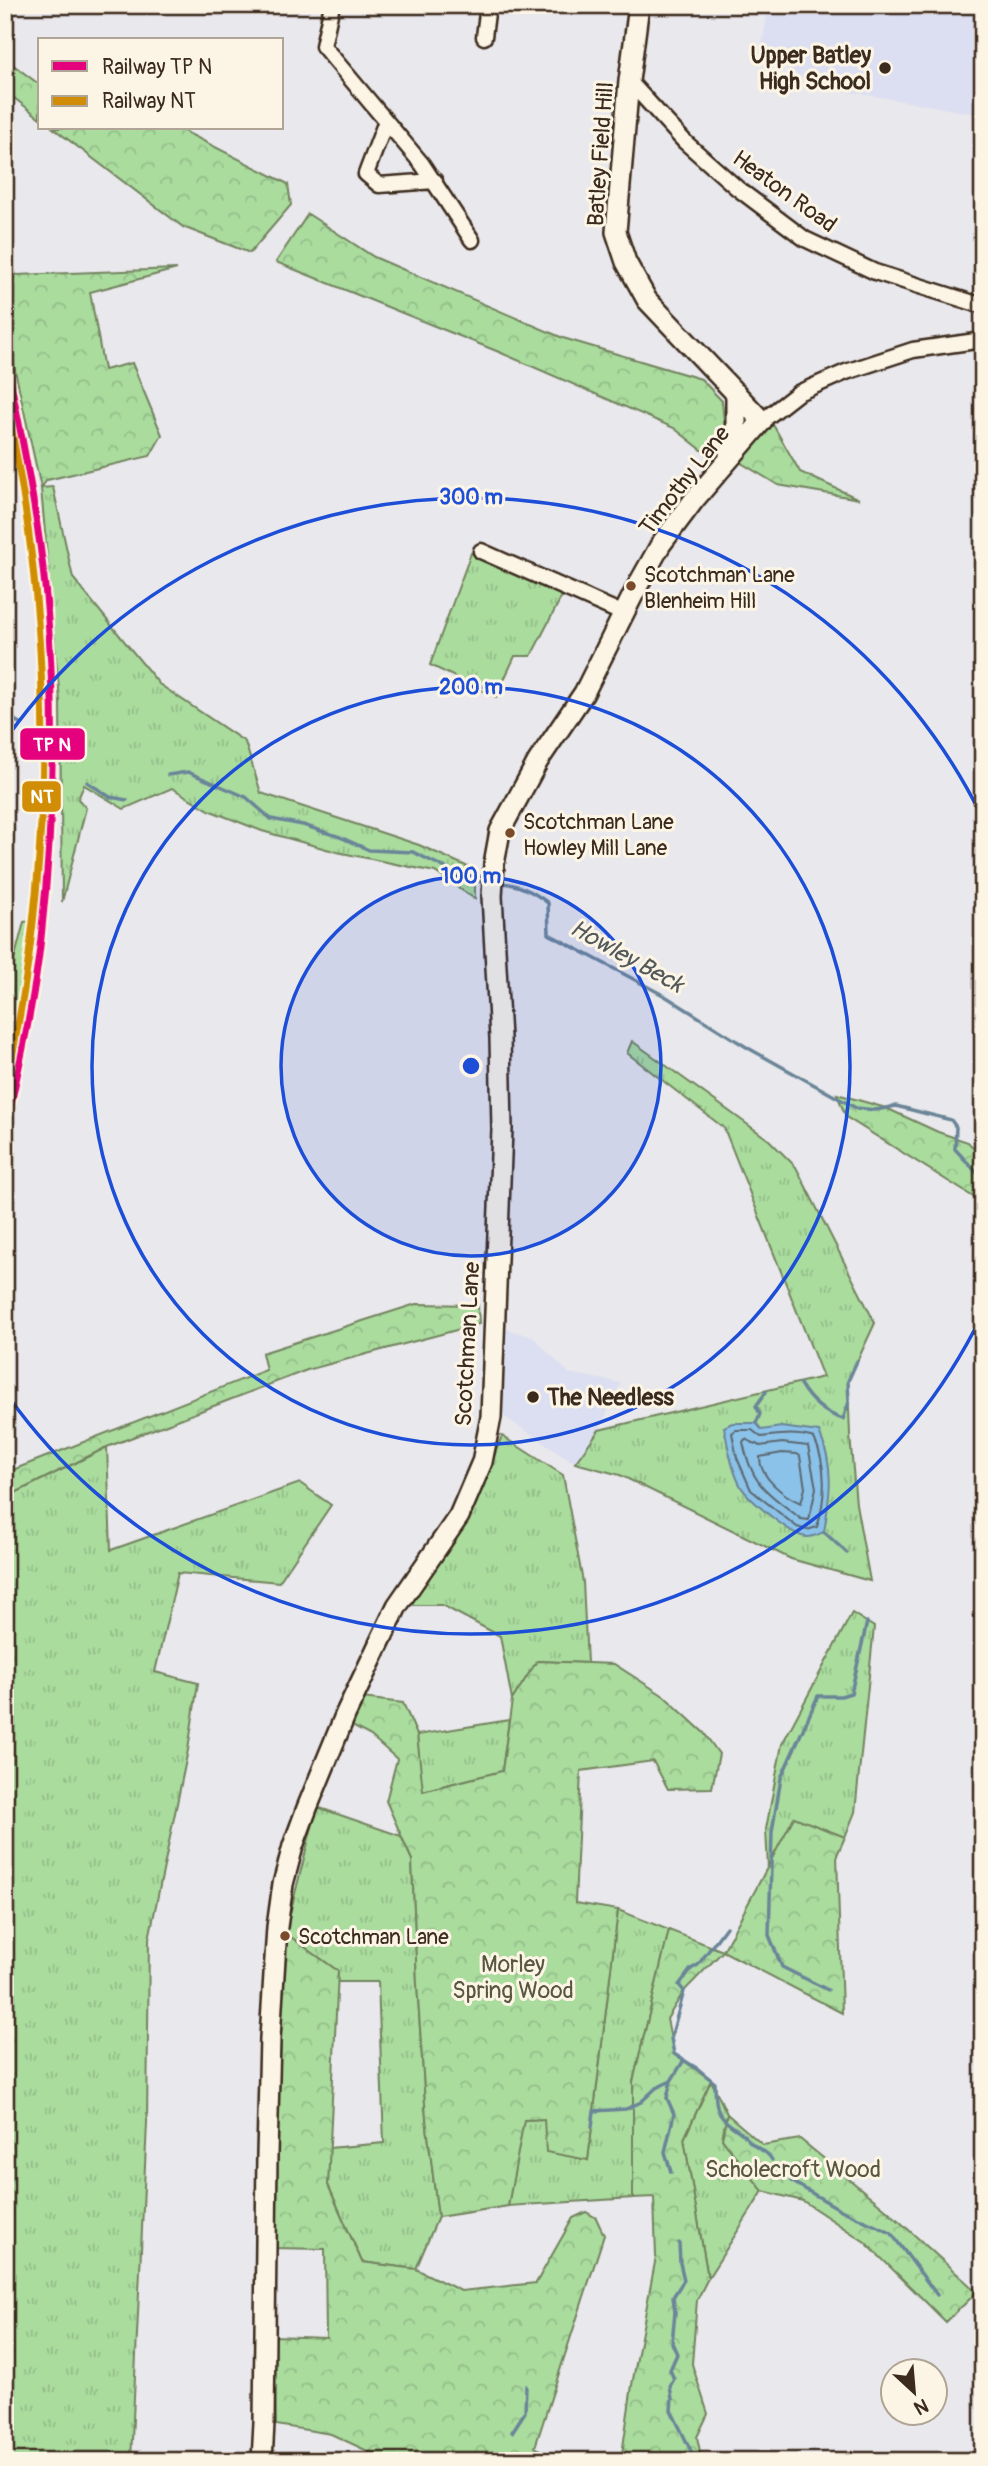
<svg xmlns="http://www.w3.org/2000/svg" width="988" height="2466" font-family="Pangolin,sans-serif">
	<defs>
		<pattern id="grass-tufts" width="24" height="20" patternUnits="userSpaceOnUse" patternTransform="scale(1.75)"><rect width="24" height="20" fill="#aadc9e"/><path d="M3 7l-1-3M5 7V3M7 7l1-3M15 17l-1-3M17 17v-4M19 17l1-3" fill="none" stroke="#93bd88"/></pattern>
		<pattern id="forest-crowns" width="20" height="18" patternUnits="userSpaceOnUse" patternTransform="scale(1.75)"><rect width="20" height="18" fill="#aadc9e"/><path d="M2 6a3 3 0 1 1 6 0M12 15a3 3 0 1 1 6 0" fill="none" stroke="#93bd88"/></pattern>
	</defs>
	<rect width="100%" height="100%" fill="#e9e8ec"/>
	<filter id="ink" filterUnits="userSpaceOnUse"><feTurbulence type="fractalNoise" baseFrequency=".0143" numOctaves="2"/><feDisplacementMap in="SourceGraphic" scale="14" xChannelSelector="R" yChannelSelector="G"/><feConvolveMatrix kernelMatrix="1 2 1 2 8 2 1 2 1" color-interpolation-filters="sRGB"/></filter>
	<g filter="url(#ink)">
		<path fill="#dcdff1" d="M769,5H983V115L815,86L761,51Z
			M506,1329L533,1337L569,1373L621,1383L599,1430L575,1463L503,1416Z"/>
		<path fill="url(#grass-tufts)" stroke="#72835e" stroke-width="2" d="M53,487L73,578L159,684L245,742L261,793L419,845L475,870V899L435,872L337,852L262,831L211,811L172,788L124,809L84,785L78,799L86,808L62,902L60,701L41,488Z
			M471,553L563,594L531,656H515L496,697L430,665Z
			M33,921L5,1070V995L24,922Z
			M632,1041L769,1140L796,1167L875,1323L848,1381L850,1435L856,1504L870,1581L791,1559L620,1475L575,1463L599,1430L823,1377L724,1128L627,1053Z
			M502,1436L563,1475L583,1582L587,1663L537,1661L512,1700L500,1636L442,1605H406L468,1521Z
			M107,1447L111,1550L300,1483L331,1505L279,1582L178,1573L155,1672L198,1683L188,1750L149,1939L147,2123L131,2461H5V1498Z
			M852,1613L874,1627L855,1812L845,1837L794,1818L768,1868L766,1829L782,1744Z
			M509,1720L502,1771L422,1791L417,1735Z
			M317,1807L401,1836L412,1860L417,1984L426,2118L438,2217L416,2269L362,2262L328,2185L329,2148L384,2143L378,1982H337L338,1971L285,1933Z
			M618,1910L669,1930L633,2082V2198L508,2206L523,2120L544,2119L588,2160Z
			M711,2080L727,2114L722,2139L763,2191L708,2278L684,2139Z"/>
		<path fill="url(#forest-crowns)" stroke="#72835e" stroke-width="2" d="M5,15L12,23V64L40,85V118L5,91Z
			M53,128H178L288,184L291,205L250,253L183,227Z
			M308,214L374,257L563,338L701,379L722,401L725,433L717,462L674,428L499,352L276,262Z
			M5,249L16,275L177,269L90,292L104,370L132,363L162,435L150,456L47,480L41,488L5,325Z
			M772,423L800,472L859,499L778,485L738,461Z
			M837,1094L886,1108L938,1132L968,1142L983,1158V1203L846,1117Z
			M416,1304L478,1305L479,1324L307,1370L107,1447L5,1498V1473L266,1370L262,1353Z
			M537,1661L614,1664L664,1696L704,1733L719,1754L712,1788L668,1789L653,1761L581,1771L575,1903L618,1910L588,2160L546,2152L544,2119L524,2120L508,2206L438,2217L426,2118L417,1984L412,1860L386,1801L397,1759L371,1736L352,1726L362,1698L403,1703L417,1735L423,1791L502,1771L512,1700Z
			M794,1817L845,1837L837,1855L842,2013L723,1951L684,1991L667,2019L674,2054L711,2080L684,2139L708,2278L697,2300L692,2364L708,2414L697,2437L702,2461H621L632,2385L656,2257L654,2197L633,2198V2082L669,1930L723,1951Z
			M285,1933L338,1971L328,2185L362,2262L416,2269L461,2291L536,2283L573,2218L586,2212L596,2218L604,2235L535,2447L560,2461H389L331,2434L276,2425L274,2336L326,2338L325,2249L273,2248Z
			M727,2114L763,2145L800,2139L888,2211L977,2292L946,2322L865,2242L803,2201L763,2191L722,2139Z"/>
		<path fill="#8bc2e9" stroke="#6b8598" stroke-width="2" d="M732,1423H756L762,1430L781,1427L819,1432C835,1468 830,1495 824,1532C819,1534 813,1537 808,1537C793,1538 747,1498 740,1485C731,1467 728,1446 724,1427Z"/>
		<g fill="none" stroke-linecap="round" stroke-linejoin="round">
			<path stroke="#5b676f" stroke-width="2" d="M736,1430H752L761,1437C779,1435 796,1432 814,1438C827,1465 826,1499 817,1527L807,1530L797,1527L751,1490L737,1458L732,1433Z
				M745,1439L760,1446L782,1443L808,1446L816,1488L809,1520L801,1519C768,1492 752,1487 743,1442Z
				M782,1453L797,1454L800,1456L805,1488L801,1503C784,1496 759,1477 760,1457Z"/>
			<path stroke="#6b8598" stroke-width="3.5" d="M5,714L21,724
				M168,775L188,772L246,797L271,819L303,825L340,837L369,850L413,852L472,881L486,882
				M87,782L110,797L127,800
				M501,883C519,884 534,892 548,903L549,934L665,996L748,1048L856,1108L876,1110L896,1106L951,1120L956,1127L955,1149L979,1175L983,1174
				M800,1384C810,1401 823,1413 843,1419L849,1402L848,1381L857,1361
				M756,1423L760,1414L756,1406L766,1392
				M824,1532L847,1553
				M726,1927L698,1965L691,1969L679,1985L684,1991L671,2038L674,2054L698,2069L715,2083C716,2115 717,2116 743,2134C747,2138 750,2143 755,2146C763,2152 767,2151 772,2160
				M828,1990L782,1967L769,1935L772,1832L781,1778L818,1696H841L851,1693L867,1622
				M592,2127L594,2111L626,2109L641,2102L656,2088L671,2081
				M671,2172L665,2152L674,2114L667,2098L671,2081L684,2060
				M791,2181L841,2210L891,2233L937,2295
				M679,2243L680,2263L684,2280L673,2297L675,2312L672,2343L677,2354L670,2370L674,2379L670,2386L672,2399L671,2410L694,2457L693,2461
				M512,2432L525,2412L526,2386"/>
			<g stroke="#3b2a1e" stroke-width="19">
				<path id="minor" d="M332,5L323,46L422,164L472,240
					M484,37L488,5
					M629,81L685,142L737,188L805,239L875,272L983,306
					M386,121L366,174L379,185L435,181
					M762,421L798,393L846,372L913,350L983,340
					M481,551L624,614"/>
			</g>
			<g stroke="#3b2a1e" stroke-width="24">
				<path id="major" d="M729,455L736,434V393
					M262,2461L264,2423L267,2155L270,2038L277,1927L283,1884L293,1846L307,1808L346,1713L397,1606L459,1516L482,1462L491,1417L502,1129L500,1038L492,896L494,864L500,831L538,761L584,693L638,585L661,544L694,500L762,421L647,300L626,262L616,232L629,81L639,5"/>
			</g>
			<use href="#minor" stroke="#fcf5e5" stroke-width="14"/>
			<use href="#major" stroke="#fcf5e5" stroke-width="19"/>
			<g stroke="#fcf5e5" stroke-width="12">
				<path id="rail-1" d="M5,357C19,420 31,482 40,545C58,675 55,808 41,938C34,1003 19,1067 5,1131"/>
			</g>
			<g stroke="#fcf5e5" stroke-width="12">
				<path id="rail-2" d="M5,398C55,627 56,862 5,1090"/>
			</g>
			<use href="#rail-1" stroke="#e5007d" stroke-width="7"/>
			<use href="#rail-2" stroke="#d18d06" stroke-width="7"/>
		</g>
	</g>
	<circle cx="471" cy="1066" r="190" fill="#1d4ed8" fill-opacity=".12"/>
	<g fill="none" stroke="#1d4ed8" stroke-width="3.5">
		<circle cx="471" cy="1066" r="190"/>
		<circle cx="471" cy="1066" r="379"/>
		<path d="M982 1315A569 569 0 0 1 8 1396M8 736A569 569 0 0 1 982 817"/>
	</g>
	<g fill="#3b2a1e" stroke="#fcf5e5" stroke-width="2.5">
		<circle cx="885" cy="68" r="7"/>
		<circle cx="533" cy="1397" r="7"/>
	</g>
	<g fill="#7a4b2a" stroke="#fcf5e5" stroke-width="2.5">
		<circle cx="631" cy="586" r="6"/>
		<circle cx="510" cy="833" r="6"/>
		<circle cx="285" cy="1936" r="6"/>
	</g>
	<g text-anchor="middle" stroke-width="6" stroke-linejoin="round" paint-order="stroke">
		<g font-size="21" fill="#3b2a1e" stroke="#fcf5e5" text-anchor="start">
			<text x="644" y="582">Scotchman Lane<tspan x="644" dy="26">Blenheim Hill</tspan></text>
			<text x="523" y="829">Scotchman Lane<tspan x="523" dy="26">Howley Mill Lane</tspan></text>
			<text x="298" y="1944">Scotchman Lane</text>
		</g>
		<g font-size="23" font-weight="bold" fill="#3b2a1e" stroke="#fcf5e5" text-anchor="end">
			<text x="871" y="63">Upper Batley<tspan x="871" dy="26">High School</tspan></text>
			<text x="547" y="1405" text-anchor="start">The Needless</text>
		</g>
		<g font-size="23" fill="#3b2a1e" stroke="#fcf5e5">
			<text transform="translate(600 154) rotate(-86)" y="8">Batley Field Hill</text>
			<text transform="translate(785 191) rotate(36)" y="8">Heaton Road</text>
			<text transform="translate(684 480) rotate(-52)" y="8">Timothy Lane</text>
			<text transform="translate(467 1344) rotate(-87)" y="8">Scotchman Lane</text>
		</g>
		<g font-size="23" fill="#57563e" stroke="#fcf5e5">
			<text x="513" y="1972">Morley<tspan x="513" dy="26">Spring Wood</tspan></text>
			<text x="793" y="2177">Scholecroft Wood</text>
		</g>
		<g font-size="24" font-style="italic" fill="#53585b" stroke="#fcf5e5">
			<text transform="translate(627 956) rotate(29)" y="8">Howley Beck</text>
		</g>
	</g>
	<circle cx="471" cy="1066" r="10" fill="#1d4ed8" stroke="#fcf5e5" stroke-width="3.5"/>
	<g font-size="21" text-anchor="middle" font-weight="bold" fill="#1d4ed8" stroke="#fcf5e5" stroke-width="6" stroke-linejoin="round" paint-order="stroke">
		<text x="471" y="504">300 m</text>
		<text x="471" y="694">200 m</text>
		<text x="471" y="883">100 m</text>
	</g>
	<g stroke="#fcf5e5" stroke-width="2.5">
		<rect x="19" y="727" width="67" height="34" rx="7" fill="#e5007d"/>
		<rect x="21" y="780" width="41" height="33" rx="7" fill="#d18d06"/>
	</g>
	<g font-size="19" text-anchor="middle" font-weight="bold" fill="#fff">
		<text x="52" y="751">TP N</text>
		<text x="42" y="803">NT</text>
	</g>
	<rect width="988" height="2466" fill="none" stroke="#fcf5e5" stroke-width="28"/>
	<rect x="14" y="14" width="960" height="2438" fill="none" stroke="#3b2a1e" stroke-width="2.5" filter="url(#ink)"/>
	<rect x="38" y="38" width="245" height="91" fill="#fcf5e5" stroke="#afa495" stroke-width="2"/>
	<rect x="52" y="61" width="35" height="10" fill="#e5007d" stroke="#afa495" stroke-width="2"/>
	<text x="102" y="74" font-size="21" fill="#3b2a1e">Railway TP N</text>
	<rect x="52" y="96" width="35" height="10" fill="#d18d06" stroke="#afa495" stroke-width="2"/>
	<text x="102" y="108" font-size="21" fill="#3b2a1e">Railway NT</text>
	<g transform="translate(914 2392) rotate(154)"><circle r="33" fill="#fcf5e5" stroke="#afa495" stroke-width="2"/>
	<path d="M0-5L12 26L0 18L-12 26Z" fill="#3b2a1e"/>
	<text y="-10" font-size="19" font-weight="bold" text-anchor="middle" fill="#3b2a1e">N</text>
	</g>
</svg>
